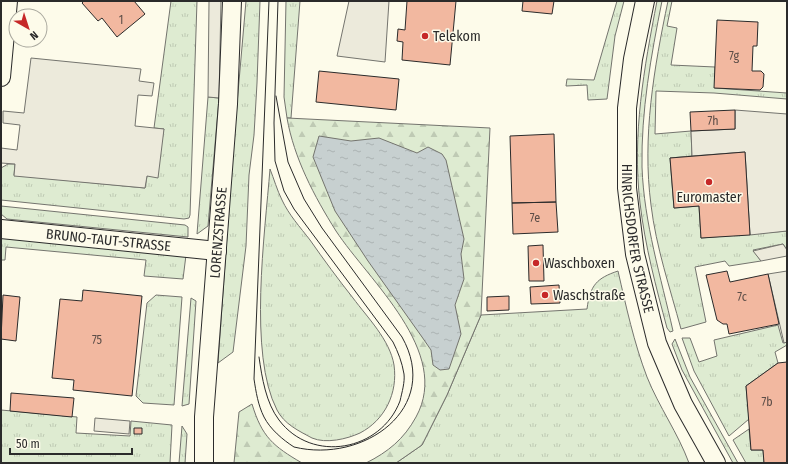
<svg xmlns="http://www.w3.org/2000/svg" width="788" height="464" font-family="'Fira Sans Condensed',sans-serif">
	<defs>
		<pattern id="grass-tufts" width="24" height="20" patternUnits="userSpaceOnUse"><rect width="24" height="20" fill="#deebd1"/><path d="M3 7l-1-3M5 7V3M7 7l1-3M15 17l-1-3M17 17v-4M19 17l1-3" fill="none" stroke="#bfcab4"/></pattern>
		<pattern id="forest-firs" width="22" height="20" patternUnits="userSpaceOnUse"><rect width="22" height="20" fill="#deebd1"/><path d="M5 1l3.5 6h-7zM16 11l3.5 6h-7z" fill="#bfcab4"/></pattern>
		<pattern id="water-ripples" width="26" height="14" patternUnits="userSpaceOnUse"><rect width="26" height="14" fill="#c7d0d0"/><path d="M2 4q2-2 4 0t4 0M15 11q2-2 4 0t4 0" fill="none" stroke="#abb3b3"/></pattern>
	</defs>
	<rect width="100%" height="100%" fill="#fdfbea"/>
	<path fill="url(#grass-tufts)" stroke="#74746e" d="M171,1H197L190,215L189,218L184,219L1,200V168L8,164H15L14,175L145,188L147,176L164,129L154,128Z
		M246,1H260L257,83L254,135L249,175L246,246L233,352L218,363L233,150Z
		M286,1H300L291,118H287L284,97Z
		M617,1H624L615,36L607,99L588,100L587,85L566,86L567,79L594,80Z
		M657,1H662C651,56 641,111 642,167C644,223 661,277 673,331L670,332L667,328C656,287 645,246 640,203C632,135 644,68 657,1Z
		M668,1H672L667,26L677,28L671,65L715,67V88L787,93V99L714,93L656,91L655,134L691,131L692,156L670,158L674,208L699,206L701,238L787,231V250L783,244L753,250L761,261L729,266L725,261L695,267L706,322L681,329C670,288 656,247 651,205C642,137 654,68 668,1Z
		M208,97L219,98L208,226L197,234Z
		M270,169C274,179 277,190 282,200C289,215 300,227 310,240C324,260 338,279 353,298C367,317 390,340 394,365C398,393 385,420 360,433C347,439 326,444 312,438C299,431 284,424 277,410C248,354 265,233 270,169Z
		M1,206L185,225L188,227V237L7,219L1,214Z
		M1,235L186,255L183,279L144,276L146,260L6,247L5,260H1Z
		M618,271C626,306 634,343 647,377C659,407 678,433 689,463H396L422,445L447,395L481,315L587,309C590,285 597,278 618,271Z
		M156,295L182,297L174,405L143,403L136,396L147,303Z
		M191,298L196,301L189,404L182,406Z
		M778,325L783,343L787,342V345L775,352L778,363L746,386L749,419L729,436L694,371L682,338H690L699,362L717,356L714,340Z
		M675,339L690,377L738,463H733L682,370L672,344Z
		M1,410L77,417L76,433L130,436L131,421L172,425L170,463H1Z
		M182,426L187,434L185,463H179Z
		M749,429L751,450H763L764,463H746L733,440Z"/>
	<path fill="url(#forest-firs)" stroke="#74746e" d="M287,118L490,128L481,315L447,395L422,445L396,463H366C388,452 404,439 416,417C452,352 369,281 336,231C314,196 294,158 287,118Z
		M252,404C262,437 273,446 302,463H234L239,412Z"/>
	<path fill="#eceadb" stroke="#74746e" d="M209,1H221L219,98L208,97Z
		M349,1H389L385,62L337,56Z
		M31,58L141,69L139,81L154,83L152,96L138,95L135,126L164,129L158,178L147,176L145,188L14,176L15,164L1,163V148L17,150L20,125L3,123V111L24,113Z
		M735,110L787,114V231L750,235L745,152L692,156L691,131L735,129Z
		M783,244L787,250V256L761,261L753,251Z
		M787,271V342L784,343L768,274Z
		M95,418L130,421L129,434L94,431Z"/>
	<path fill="url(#water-ripples)" stroke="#74746e" d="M319,136L351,141L379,138L417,153L428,147L442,154L446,160L464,239L461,254L464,279L455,305L461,334L449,369L440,370L433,365L431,350L422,337L368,261L335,211L313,157Z"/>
	<path fill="#f2b8a0" stroke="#2b2b2b" d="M84,1H134L145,14L117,37L102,18L98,21L82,3Z
		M407,1H456L450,65L402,60L403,42L397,41L398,29L405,30Z
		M523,1H554L552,14L522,11Z
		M717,20L758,22L757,46H753L752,71H761L764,74L763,87L760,90L714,88Z
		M319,71L399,79L396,110L316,102Z
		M735,110V129L691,131L690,112Z
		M554,134L556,202L512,203L510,136Z
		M745,152L750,235L701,238L699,206L674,208L670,158Z
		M556,202L558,232L513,234L512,203Z
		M543,245L544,281H529L528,246Z
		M727,271L730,282L768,274L779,324L729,334L727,324H723L717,320L706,275Z
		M559,285L560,303L531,304L530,287Z
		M83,290L142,296L132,396L73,390L74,380L52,378L60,299L82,301Z
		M3,295L20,297L16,341L1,339Z
		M509,296V310L487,311V297Z
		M787,362V463H764L763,450H751L746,386L778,363Z
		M11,393L74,398L72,417L10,411Z
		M134,428H142V434H134Z"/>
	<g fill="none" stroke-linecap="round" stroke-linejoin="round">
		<g stroke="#2b2b2b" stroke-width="20">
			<g id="minor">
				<path id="s1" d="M645,1L633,59L627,108V188L635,254L657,343L683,404L716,463"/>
				<path d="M1,77L8,1"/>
				<path id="s2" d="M1,229L217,251"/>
				<path id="s3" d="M204,463V417L228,104L232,1"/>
			</g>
		</g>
		<use href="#minor" stroke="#fdfbea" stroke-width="18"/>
		<path stroke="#2b2b2b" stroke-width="1" d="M269,1L254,379C256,392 258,405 264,417C270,429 283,440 294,447C364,464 442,408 402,337L322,228L304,199L288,162L276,96
			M259,357C262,378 266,403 279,420C312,464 381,451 400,401C402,392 405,382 404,374C402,362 398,352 393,342L294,209L284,191L275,161L274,123L278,1"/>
	</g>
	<g fill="#c62828" stroke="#fdfbea" stroke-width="1.5">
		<circle cx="425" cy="36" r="4"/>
		<circle cx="709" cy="182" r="4"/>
		<circle cx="536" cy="263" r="4"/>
		<circle cx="545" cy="295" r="4"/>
	</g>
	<g text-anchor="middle" stroke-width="3" stroke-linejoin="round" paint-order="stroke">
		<g font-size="12" fill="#5d4e48">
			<text x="121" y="24">1</text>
			<text x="734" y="60">7g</text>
			<text x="713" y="125">7h</text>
			<text x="535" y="222">7e</text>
			<text x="742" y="301">7c</text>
			<text x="97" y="344">75</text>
			<text x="767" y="406">7b</text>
		</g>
		<g font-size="14" fill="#2b2b2b" stroke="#fdfbea" text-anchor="start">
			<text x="433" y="41">Telekom</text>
			<text x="709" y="202" text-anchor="middle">Euromaster</text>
			<text x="544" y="268">Waschboxen</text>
			<text x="553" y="300">Waschstraße</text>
		</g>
		<g font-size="14" fill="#2b2b2b" stroke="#fdfbea">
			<text dy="5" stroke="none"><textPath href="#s3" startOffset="231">LORENZSTRASSE</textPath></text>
			<text dy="5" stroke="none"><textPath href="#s1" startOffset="240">HINRICHSDORFER STRASSE</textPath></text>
			<text dy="5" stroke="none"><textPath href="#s2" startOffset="108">BRUNO-TAUT-STRASSE</textPath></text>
		</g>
	</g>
	<rect width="788" height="464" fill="none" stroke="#2b2b2b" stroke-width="4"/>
	<g transform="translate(28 28) rotate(141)"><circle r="19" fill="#fdfbea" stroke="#a9a89e"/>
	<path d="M0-3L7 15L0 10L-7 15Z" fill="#c62828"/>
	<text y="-6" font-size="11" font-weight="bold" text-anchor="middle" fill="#2b2b2b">N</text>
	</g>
	<path d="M10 448v6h122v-6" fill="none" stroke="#2b2b2b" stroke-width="2"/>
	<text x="16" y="448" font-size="12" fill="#2b2b2b" stroke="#fdfbea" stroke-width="3" paint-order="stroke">50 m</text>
</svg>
